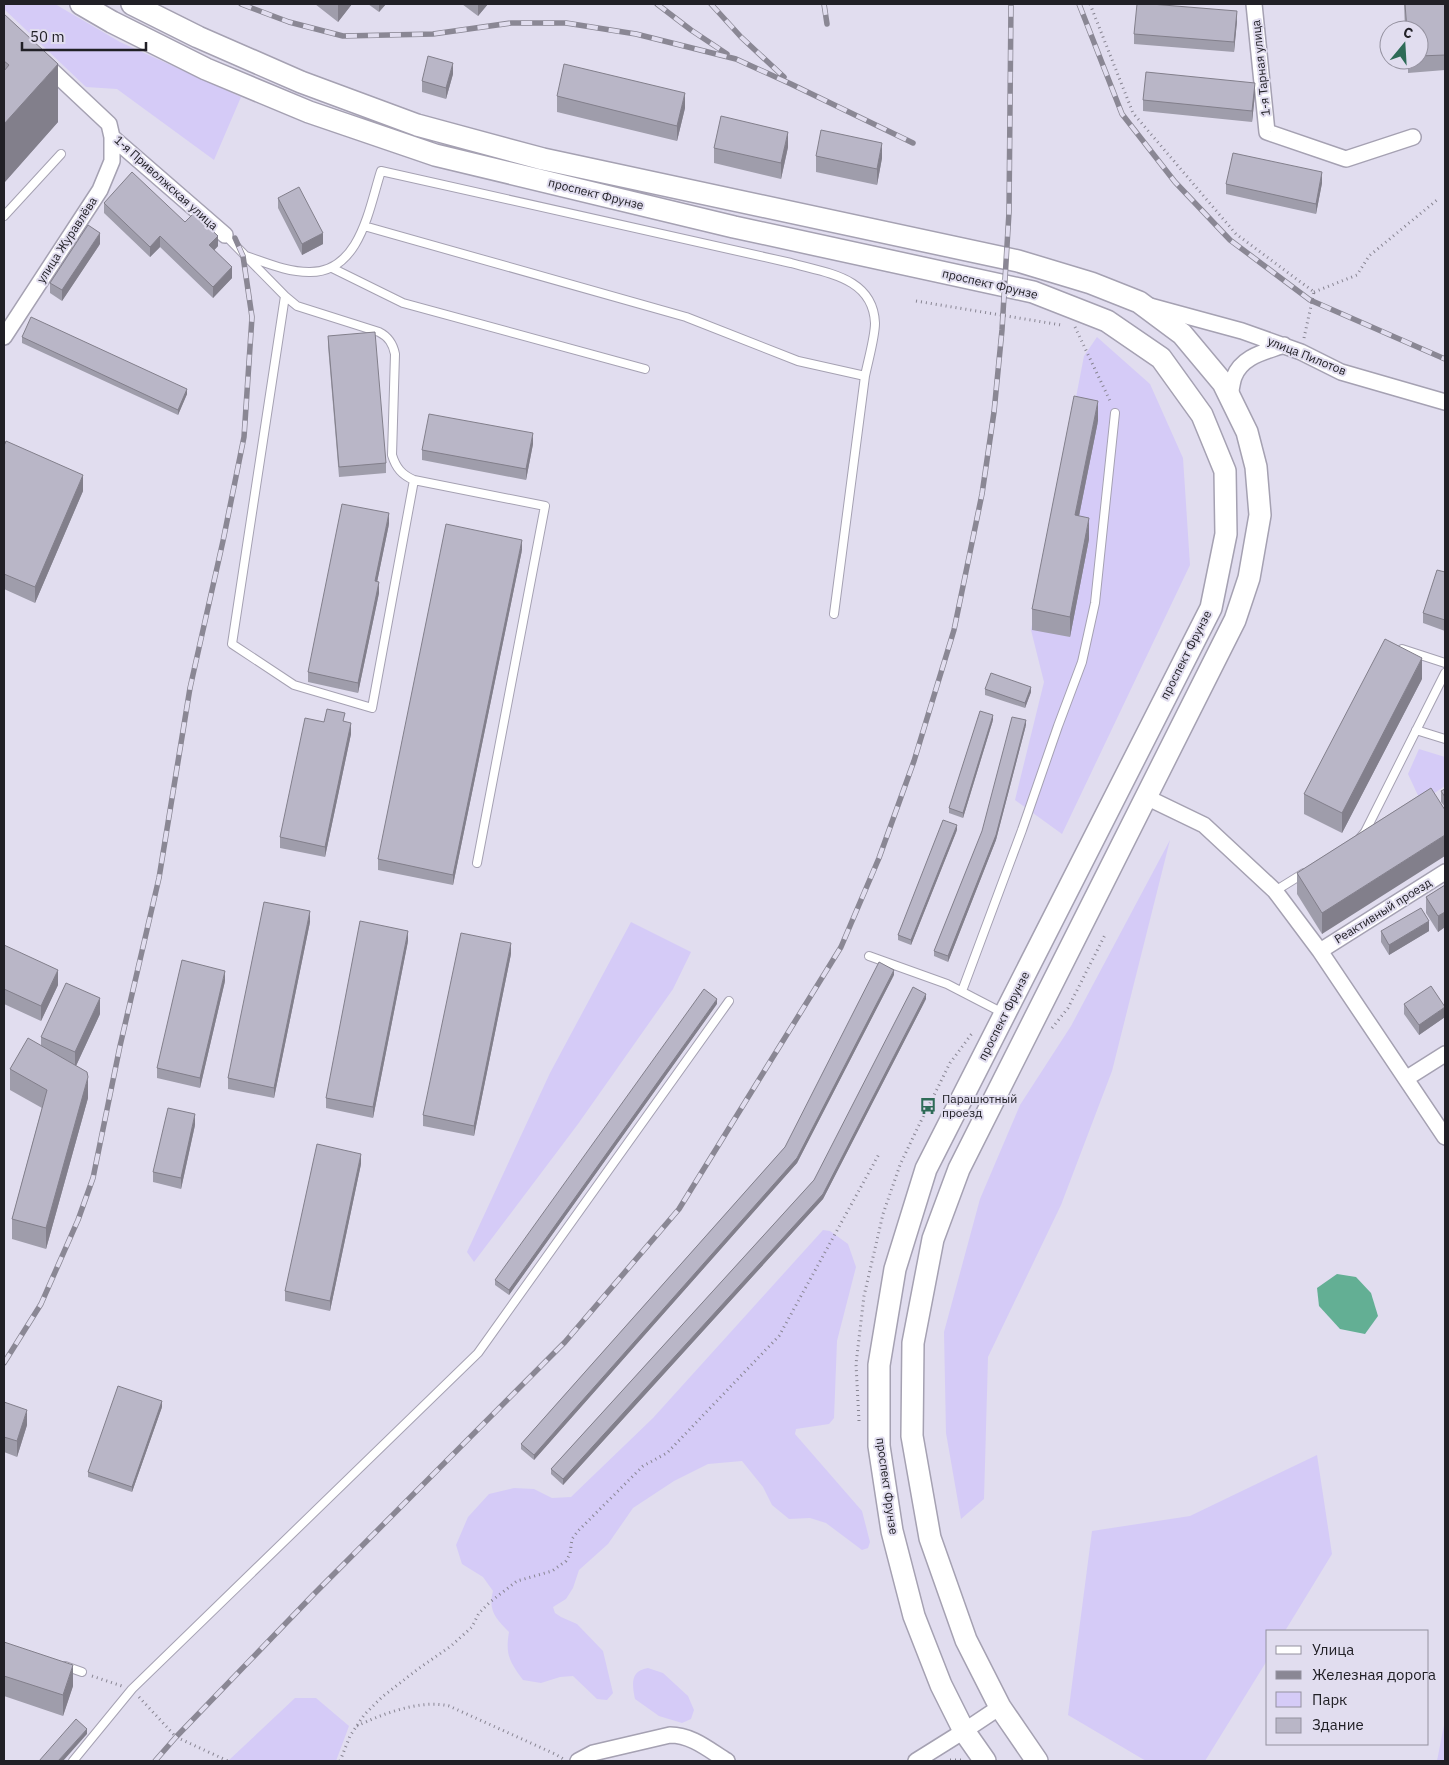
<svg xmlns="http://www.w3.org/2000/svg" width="1449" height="1765" font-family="'IBM Plex Sans',sans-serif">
	<rect width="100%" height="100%" fill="#e1ddef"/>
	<path fill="#d5cbf7" d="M4,4H55L120,42L241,97L214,160L117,89L86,87L4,9Z
		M1097,337L1150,384L1183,458L1190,565L1062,834L1015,800L1044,682L1031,630L1084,356Z
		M1419,749L1445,757V786L1421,802L1408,774Z
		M1170,840L1112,1071L1061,1205L988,1357L984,1499L961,1519L946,1433L944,1332L980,1199L1020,1105L1071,1026Z
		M631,922L691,952L673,989L578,1124L474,1262L467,1252L550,1073Z
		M823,1230L830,1231L848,1244L856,1267L837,1341L834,1418L829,1424L796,1429L795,1434L862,1511L870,1542L868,1548L862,1550L826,1523L810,1518L789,1519L772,1505L763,1487L742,1461L708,1464L674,1481L633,1508L608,1544L579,1570L573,1588L566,1599L553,1607L555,1613L561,1617L577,1624L603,1651L613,1693L607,1700L597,1699L573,1676L560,1677L541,1683L523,1680C510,1662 505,1655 509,1632C495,1618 488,1610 493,1591L483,1577L462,1564L456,1545L468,1517L489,1494L514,1488L534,1489L552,1498L571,1497L653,1418Z
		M1317,1455L1332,1554L1285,1631H1268V1659L1205,1761H1146L1068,1715L1092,1531L1190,1516Z
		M648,1668L663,1673L688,1696L694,1710L691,1719L682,1723L659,1716L635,1699C632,1684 630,1671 648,1668Z
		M295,1698H316L349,1726L336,1761H228Z
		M1445,1720V1761H1437Z"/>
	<path fill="#63af94" d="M1337,1274L1356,1277L1371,1293L1378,1316L1365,1334L1340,1329L1319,1306L1317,1288Z"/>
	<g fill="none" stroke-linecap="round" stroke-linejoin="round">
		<g stroke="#a5a1b2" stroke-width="10">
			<path id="lane" d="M4,216L61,154
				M364,226L686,317L798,361L865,376L834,614
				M225,235L285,296L232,644L294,685L372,708L414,480L545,506L477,863
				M246,256C267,263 287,272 309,272C360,273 369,208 381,171L791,263C826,273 873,277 875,323C875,337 868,361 865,376
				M332,268L403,303L645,369
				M285,296L297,306L379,332C389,337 393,344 395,354L392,455C396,468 402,475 414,480
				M1402,649L1445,663
				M1416,730L1445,739
				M1360,838L1365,832L1445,673
				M1275,891L1304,873
				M869,956L947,984L1003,1013
				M962,991L1022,830L1058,726L1082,662L1095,603L1115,413
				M65,1666L82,1672
				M73,1761L132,1689L478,1353L729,1001"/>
		</g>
		<g stroke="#a5a1b2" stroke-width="18">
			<path id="street" d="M1254,4L1267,132L1346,159L1413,137
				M44,63L109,124L112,137L225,235
				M1150,306L1242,331L1301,352L1341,372L1445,402
				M4,337L100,190L112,161V137
				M1230,397C1231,391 1232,383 1234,377C1242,356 1265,352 1284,345
				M1146,797L1204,825L1275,891L1320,951L1445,1137
				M1320,951L1445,872
				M1407,1078L1445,1054
				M578,1761L593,1753L670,1735C692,1735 709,1750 727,1761
				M916,1761L964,1731L1000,1707"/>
		</g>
		<g stroke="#a5a1b2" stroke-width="24">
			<path id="secondary" d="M81,4L112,22L206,69L309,112L435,155L734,227L1033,292L1107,321L1161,358L1202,415L1225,471L1226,534L1211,608L926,1169L895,1269L879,1365V1446L892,1531L914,1616L941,1685L964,1731L985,1761
				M132,4L198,37L301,82L417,125L543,159L1018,261L1091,283L1139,302L1182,334L1223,383L1247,432L1256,467L1260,515L1249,578L1235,620L959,1169L933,1239L913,1343L912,1436L930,1538L966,1640L1000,1707L1037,1761"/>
		</g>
		<path stroke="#888592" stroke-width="3" stroke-dasharray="1 4" stroke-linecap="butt" d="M1090,4L1133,113L1236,234L1314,292
			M1314,292L1357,275L1369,256L1437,200
			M916,301L1061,325
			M1075,327L1111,403
			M1304,338L1314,292
			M1052,1028L1068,1008L1106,933
			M859,1421L856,1364L864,1296L883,1214L900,1165L917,1129L950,1063L973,1032
			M92,1676L122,1686
			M139,1697L176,1737L228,1761
			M357,1726C382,1714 421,1699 449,1706L555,1754L565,1760
			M950,1760H961
			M340,1761L350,1736L364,1715L382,1697L418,1669L451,1646L472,1627L479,1613L490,1602L517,1581L552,1571L566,1561L570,1554L572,1539L578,1531L643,1466L667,1453L779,1336L879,1154"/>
		<use href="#lane" stroke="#fff" stroke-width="8"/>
		<use href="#street" stroke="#fff" stroke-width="15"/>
		<use href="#secondary" stroke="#fff" stroke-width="21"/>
		<g stroke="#8a8794" stroke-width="5.5">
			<path id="rail" d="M241,4L289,22L343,36L433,34L511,23H566L636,34L736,59L791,84L913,143
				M657,4L691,30L727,54
				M711,4L741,37L784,77
				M824,4L827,24
				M1079,4L1122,114L1175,182L1230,240L1310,300L1445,359
				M4,1363L41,1304L78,1220L93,1178L120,1046L159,878L190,688L223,541L244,437L252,317L243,256L235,238
				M155,1761L176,1737L314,1594L565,1342L679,1209L841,947L879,858L914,761L954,630L982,494L994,412L1002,330L1009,212L1011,4"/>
		</g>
		<use href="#rail" stroke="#e1ddef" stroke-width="4" stroke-dasharray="11" stroke-linecap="butt"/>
	</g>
	<path fill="#9f9dab" d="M315,4H352L338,22Z
		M368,4H386L379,12Z
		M462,4H488L478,16Z
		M1404,4H1445V70L1408,73V60H1419V30H1405Z
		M4,14L58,122L4,183Z
		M1237,21L1234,52L1134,44V34Z
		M453,74L446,99L422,92V81Z
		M1255,94L1252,122L1143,111V100Z
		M557,96L685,108L677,141L557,112Z
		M788,147L781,179L714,163V148Z
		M816,156L882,158L877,185L816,172Z
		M1322,183L1316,214L1226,194V184Z
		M278,198L323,244L302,255L278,208Z
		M104,203L185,222L218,246L214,250L232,278L213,298L160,247L150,257L104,213Z
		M100,244L62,301L50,293V283Z
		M328,336L386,463V473L339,477L328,346Z
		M22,337L187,394L178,415L22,343Z
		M1098,421L1079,516L1089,539L1070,637L1032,630V609Z
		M533,444L526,480L422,460V450Z
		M4,446L83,491L35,603L4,589Z
		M389,524L377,582L379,593L358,693L308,682V672Z
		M522,550L453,885L378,870V859Z
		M1445,572V631L1423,623V613Z
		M1422,679L1342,833L1304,814V794Z
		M985,689L1031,692L1025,708L985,695Z
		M993,720L963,818L949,813V808Z
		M324,722H345L351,734L325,857L280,848V837Z
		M1026,725L996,840L948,962L934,956V951Z
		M1431,788L1322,934L1297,894V873Z
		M1445,789V807L1441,802V791Z
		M957,830L911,945L898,940V935Z
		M1445,885V927L1438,932L1426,913V897Z
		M310,922L274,1098L228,1089V1078Z
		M1381,931H1429L1389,955L1381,942Z
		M408,941L373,1118L326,1108V1098Z
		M4,945L58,985L41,1021L4,1004Z
		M511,954L474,1136L423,1126V1115Z
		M894,975L797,1163L534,1460L521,1449V1444L785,1147Z
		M225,981L200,1088L157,1078V1068Z
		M926,999L823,1199L563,1485L551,1474V1469L814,1180Z
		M717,1004L509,1295L495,1285V1280Z
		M1404,1004L1445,1017L1419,1035L1404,1014Z
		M100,1014L76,1066L88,1098L46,1249L12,1239V1219L42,1108L10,1090V1069L41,1046V1037Z
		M195,1125L181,1189L153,1182V1172Z
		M361,1164L330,1311L285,1301V1291Z
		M4,1402L27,1425L17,1457L4,1452Z
		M162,1407L132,1492L88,1477V1472Z
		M4,1642L73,1686L63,1716L4,1696Z"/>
	<path fill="#827f8b" d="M338,4H352L338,22Z
		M379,4H386L379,12Z
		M478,4H488L478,16Z
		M1237,11V21L1234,52V42Z
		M453,63V74L446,99V88Z
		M58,64V122L4,183V124Z
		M1255,83V94L1252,122V111Z
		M685,93V108L677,141V126Z
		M788,132V147L781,179V163Z
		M882,143V158L877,185V169Z
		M1322,172V183L1316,214V204Z
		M100,233V244L62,301V290Z
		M323,233V244L302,255V244Z
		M160,236V247L150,257V247Z
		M218,236V246L209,256V245Z
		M232,267V278L213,298V287Z
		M187,389V394L178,415V410Z
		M1098,401V421L1075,536V515Z
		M533,433V444L526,480V469Z
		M83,475V491L35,603V587Z
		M389,513V524L375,592V581Z
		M1089,518V539L1070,637V617Z
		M522,540V550L453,885V875Z
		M379,582V593L358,693V683Z
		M1422,658V679L1342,833V813Z
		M1031,687V692L1025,708V703Z
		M993,715V720L963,818V813Z
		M1026,720V725L996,840L948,962V956Z
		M351,723V734L325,857V847Z
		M957,825V830L911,945V940Z
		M1445,835V856L1322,934V913Z
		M310,911V922L274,1098V1088Z
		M1445,912V927L1438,932V916Z
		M1429,921V931L1389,955V945Z
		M408,931V941L373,1118V1107Z
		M511,943V954L474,1136V1126Z
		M58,970V985L41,1021V1006Z
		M894,970V975L797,1163L534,1460V1455L797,1158Z
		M225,971V981L200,1088V1078Z
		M926,994V999L823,1199L563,1485V1479L823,1194Z
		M100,998V1014L75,1068V1052Z
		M717,999V1004L509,1295V1290Z
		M1445,1007V1017L1419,1035V1025Z
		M88,1077V1098L46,1249V1228Z
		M195,1114V1125L181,1189V1178Z
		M361,1154V1164L330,1311V1301Z
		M162,1401V1407L132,1492V1487Z
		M27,1410V1425L17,1457V1441Z
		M73,1665V1686L63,1716V1695Z
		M87,1729V1734L63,1761H58Z"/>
	<path fill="#b9b6c7" stroke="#827f8b" d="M1137,4H1151L1237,11L1234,42L1134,34Z
		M1405,4H1445V55L1419,56V30H1407Z
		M4,14L58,64L4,124V71L9,65L4,61Z
		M428,56L453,63L446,88L422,81Z
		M564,64L685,93L677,126L557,96Z
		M1146,72L1255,83L1252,111L1143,100Z
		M721,116L788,132L781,163L714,148Z
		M821,130L882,143L877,169L816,156Z
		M1233,153L1322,172L1316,204L1226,184Z
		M132,172L185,222L194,213L218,236L209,245L232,267L213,287L160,236L150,247L104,203Z
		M299,187L323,233L302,244L278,198Z
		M88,225L100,233L62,290L50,283Z
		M31,317L187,389L178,410L22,337Z
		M375,332L386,463L339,467L328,336Z
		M1074,396L1098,401L1075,515L1089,518L1070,617L1032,609Z
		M429,414L533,433L526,469L422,450Z
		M6,441L83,475L35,587L4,574V446Z
		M342,504L389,513L375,581L379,582L358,683L308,672Z
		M446,524L522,540L453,875L378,859Z
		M1437,570L1445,572V620L1423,613Z
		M1385,639L1422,658L1342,813L1304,794Z
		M991,673L1031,687L1025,703L985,689Z
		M327,709L345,713L343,721L351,723L325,847L280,837L305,718L324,722Z
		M980,711L993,715L963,813L949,808Z
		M1012,717L1026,720L996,835L948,956L934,951L982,831Z
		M1431,788L1445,810V835L1322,913L1297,873Z
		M1445,789V797L1441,791Z
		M943,820L957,825L911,940L898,935Z
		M1445,885V912L1438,916L1426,897Z
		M264,902L310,911L274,1088L228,1078Z
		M1421,908L1429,921L1389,945L1381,931Z
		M360,921L408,931L373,1107L326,1098Z
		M461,933L511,943L474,1126L423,1115Z
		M4,945L58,970L41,1006L4,989Z
		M182,960L225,971L200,1078L157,1068Z
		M879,962L894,970L797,1158L534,1455L521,1444L785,1147Z
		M66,983L100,998L75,1052L41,1037Z
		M1431,986L1445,1007L1419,1025L1404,1004Z
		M913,987L926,994L823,1194L563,1479L551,1469L814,1180Z
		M704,989L717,999L509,1290L495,1280Z
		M28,1038L87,1072L88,1077L46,1228L12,1219L47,1090L10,1069Z
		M168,1108L195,1114L181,1178L153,1172Z
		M317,1144L361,1154L330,1301L285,1291Z
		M118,1386L162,1401L132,1487L88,1472Z
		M4,1402L27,1410L17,1441L4,1437Z
		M4,1642L73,1665L63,1695L4,1676Z
		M76,1719L87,1729L58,1761H39Z"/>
	<defs>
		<g id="bus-bare" transform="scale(1.35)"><path d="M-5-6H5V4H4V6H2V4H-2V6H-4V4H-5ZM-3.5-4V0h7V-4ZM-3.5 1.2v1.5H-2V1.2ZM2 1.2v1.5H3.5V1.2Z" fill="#2e6b57" stroke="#e1ddef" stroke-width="2.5" paint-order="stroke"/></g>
	</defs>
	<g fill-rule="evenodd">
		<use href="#bus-bare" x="928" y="1106"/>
	</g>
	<g text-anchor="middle" stroke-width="4" stroke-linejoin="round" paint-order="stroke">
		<g font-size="12" fill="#212026" stroke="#e1ddef">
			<text transform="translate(1261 68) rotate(-96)" y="4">1-я Тарная улица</text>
			<text transform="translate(166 183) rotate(42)" y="4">1-я Приволжская улица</text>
			<text transform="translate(596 194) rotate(14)" y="4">проспект Фрунзе</text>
			<text transform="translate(67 240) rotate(-57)" y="4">улица Журавлёва</text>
			<text transform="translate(990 284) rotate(13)" y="4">проспект Фрунзе</text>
			<text transform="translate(1307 356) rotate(22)" y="4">улица Пилотов</text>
			<text transform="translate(1186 655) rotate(-63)" y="4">проспект Фрунзе</text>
			<text transform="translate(1383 911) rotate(-32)" y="4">Реактивный проезд</text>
			<text transform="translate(1004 1016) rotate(-63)" y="4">проспект Фрунзе</text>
			<text transform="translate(887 1486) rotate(82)" y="4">проспект Фрунзе</text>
		</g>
		<g font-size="12" fill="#212026" stroke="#e1ddef" text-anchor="start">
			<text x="942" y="1103">Парашютный<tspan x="942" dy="14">проезд</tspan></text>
		</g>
	</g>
	<rect width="1449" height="1765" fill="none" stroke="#212026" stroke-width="10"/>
	<rect x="1266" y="1630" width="162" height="115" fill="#e1ddef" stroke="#94919f"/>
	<rect x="1276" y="1646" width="25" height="8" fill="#ffffff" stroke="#94919f"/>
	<text x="1312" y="1655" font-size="15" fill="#212026">Улица</text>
	<rect x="1276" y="1671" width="25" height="8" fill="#8a8794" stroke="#94919f"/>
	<text x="1312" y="1680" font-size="15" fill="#212026">Железная дорога</text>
	<rect x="1276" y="1692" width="25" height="15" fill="#d5cbf7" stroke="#94919f"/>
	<text x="1312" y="1705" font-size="15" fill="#212026">Парк</text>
	<rect x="1276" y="1718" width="25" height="15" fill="#b9b6c7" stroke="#94919f"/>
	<text x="1312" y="1730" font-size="15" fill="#212026">Здание</text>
	<g transform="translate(1404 45) rotate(18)"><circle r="24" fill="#e1ddef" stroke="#94919f"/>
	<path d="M0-4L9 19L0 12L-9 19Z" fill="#2e6b57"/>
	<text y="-8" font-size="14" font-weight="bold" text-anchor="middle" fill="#212026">С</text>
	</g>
	<path d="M22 42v8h124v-8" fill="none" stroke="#212026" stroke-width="2.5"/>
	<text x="30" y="42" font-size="15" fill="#212026" stroke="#e1ddef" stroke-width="4" paint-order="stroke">50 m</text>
</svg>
